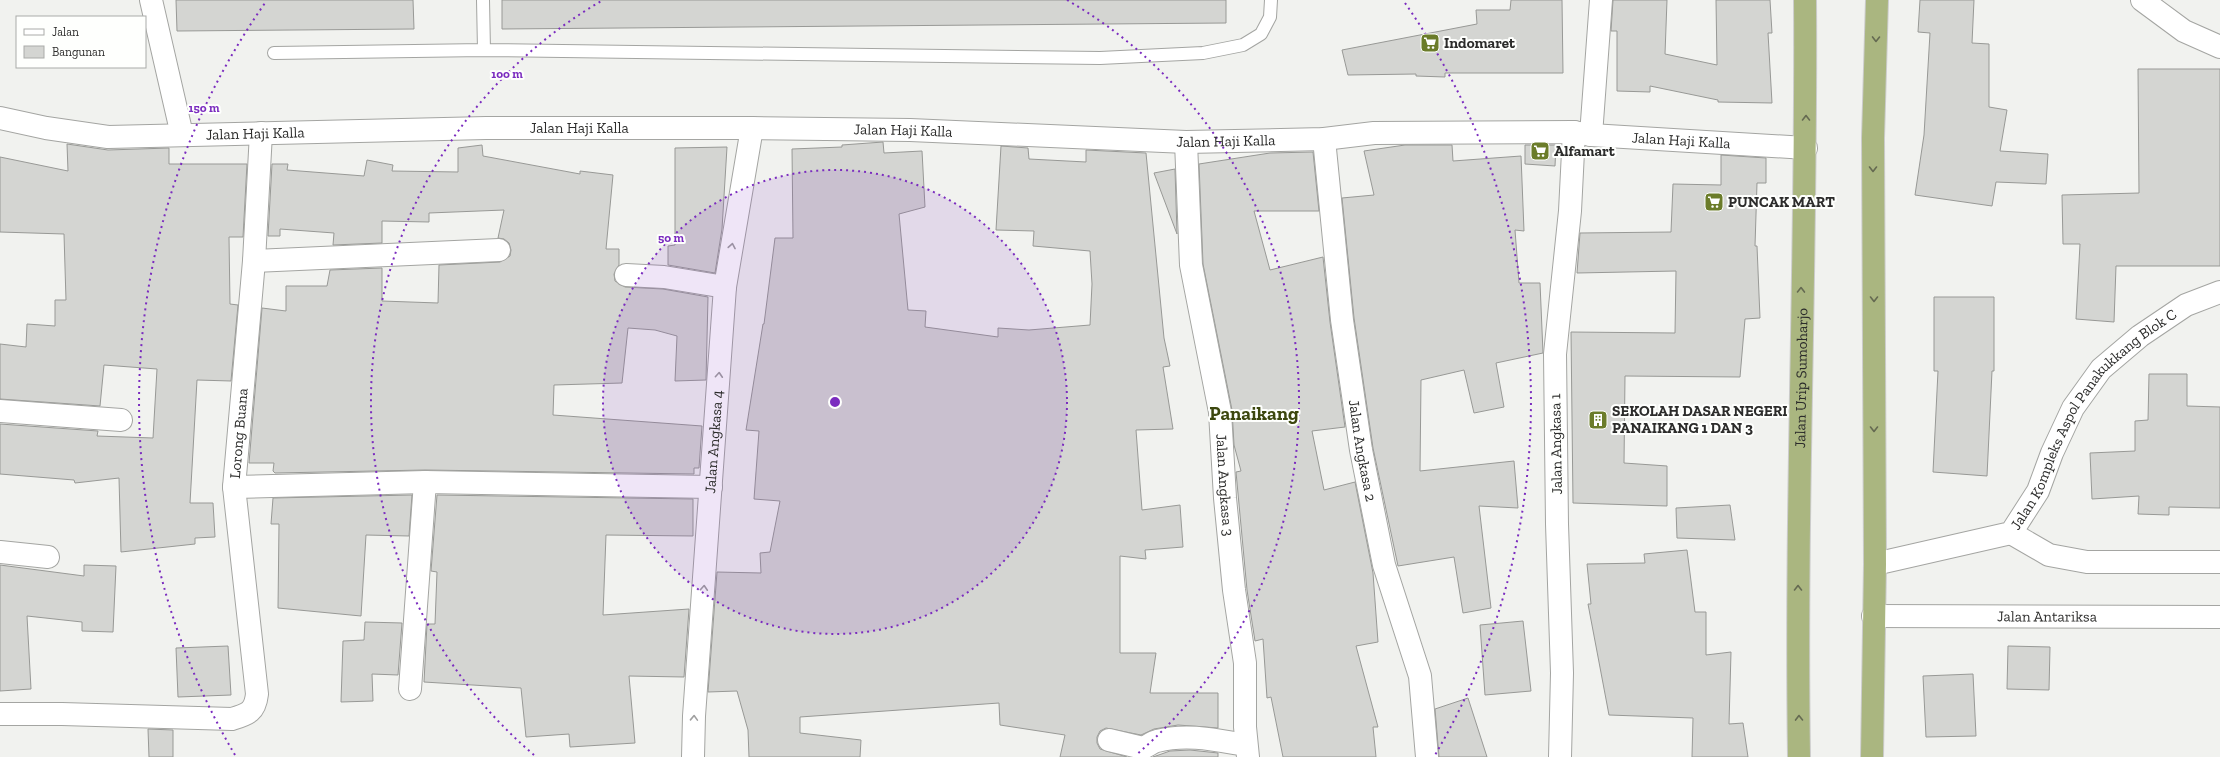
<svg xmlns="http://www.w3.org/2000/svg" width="2220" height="757" font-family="'Zilla Slab',serif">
	<rect width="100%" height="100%" fill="#f1f2ef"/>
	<path fill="#d4d5d2" stroke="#989996" d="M176,0H413L414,29L177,31Z
		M502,0H1226V23L502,29Z
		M1511,0H1562L1563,73H1445V77L1416,76V74L1348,75L1342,50L1477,24L1476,10H1510Z
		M1613,0H1667L1665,54L1717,65L1716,0H1770L1772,33H1768L1772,103L1718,102V100L1650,86V92L1617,91V31H1611Z
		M1920,0H1974L1972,43L1989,44V107L2007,110L2000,151L2048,154L2046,184L1996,182L1992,206L1915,195L1924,135L1930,33L1918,32Z
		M2138,69H2220V266H2116L2114,322L2076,319L2080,244H2063L2062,195L2139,193Z
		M883,142L884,153L922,151L925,207L899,214L908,310L926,311L925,327L998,337V328L1029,330L1090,325L1092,284L1090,251L1033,246L1034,231L996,230L1001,146L1028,148L1029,159L1086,162V150L1146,153L1164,338L1170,366L1163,367L1173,429L1136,430L1142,510L1180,505L1183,547L1145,550L1146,559L1120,556V653H1156L1150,693H1218V728L1178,725L1154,729L1141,735L1106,728L1100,731L1097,737V743L1100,749L1127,757H1060L1065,735L1000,725L999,703L800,717V733L861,740L860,757H749L748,730L737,691L708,692L717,572L761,573L760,553L770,552L780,501L754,499L759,431L746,430L763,324H764L775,238H793L792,149L842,147V145Z
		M67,144L108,150L169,148V164H247L243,237H229L230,304L238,305L231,381L197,380L190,503H213L215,537L195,538V544L121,552L119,478L75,483L74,480L0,474V424L98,431L97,436L153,438L157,369L104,365L100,406L0,399V344L26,347L27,324L55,326V300H66L64,234L0,232V157L68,171Z
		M482,145L483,156L580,174V171L613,175L606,249H619V265L614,274L615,281L625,287L663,289L708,297L706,380L675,381L677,336L655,330L628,328L622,383L554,385L553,415L702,426L699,468H694V474L425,470L275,473L273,471L274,463H249L262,308L286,311V286H327L330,270L382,268V301L438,303L439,265L500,262L510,256L511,250L509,243L504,239L498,238L504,210L429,213V222L382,221V243L333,245L334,233L280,229V236H268L272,164H288L287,170L364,176L367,160L393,165L392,171L458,172V148Z
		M1405,145H1452L1453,161L1521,156L1524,231L1515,230L1519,283H1540L1543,353L1496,363L1504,407L1474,413L1464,370L1421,380L1420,471L1514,461L1518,508L1479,506L1491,608L1463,613L1454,557L1398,566L1373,448L1354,318L1342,198L1374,195L1364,151Z
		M1525,145H1556L1555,166L1525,164Z
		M727,147L722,229L715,273L668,265V246L675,245V148Z
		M1313,152L1319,211H1254L1270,270L1323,257L1330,322L1345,427L1312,431L1324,490L1355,482L1373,573L1378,642L1356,646L1378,727H1373L1376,757H1283L1271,697L1267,698L1263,639L1255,641L1247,590L1236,472L1241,471L1234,445L1232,410L1203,264L1199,164L1270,153Z
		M1721,155L1766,158V183H1757L1755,246H1757L1760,318L1745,319L1740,377L1625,376L1624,463L1667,466V506L1573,503L1571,332L1675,333L1676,271L1577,273L1580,233L1671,232L1673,184L1721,185Z
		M1175,169L1177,234L1154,173Z
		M1934,297H1994V371H1992L1987,476L1933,472L1938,371H1934Z
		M2149,374H2187V406L2220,407V508L2169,507V515L2138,514L2139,496L2092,499L2090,453L2135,451V421L2148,420Z
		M412,495L409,536L366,535L361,616L278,608L279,524H271L273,498Z
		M437,495L693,499V536L606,535L603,615L689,609L684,677L629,676L635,743L570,747L569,734L526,737L521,688L424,682L427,624H435L437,572L431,571Z
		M1730,505L1735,540L1677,538L1676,508Z
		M1687,550L1695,612H1706V655L1731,652L1729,724L1743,723L1748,757H1692L1693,718L1609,715L1588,604H1591L1587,564L1645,563L1644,554Z
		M0,565L84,576V565L116,566L113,632L82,631V622L27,616L31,689L0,691Z
		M1523,621L1531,691L1485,695L1480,625Z
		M365,622L402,623L398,675L372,674L373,701L341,702L343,641L364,640Z
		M228,646L231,695L178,697L176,648Z
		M2008,646L2050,647L2049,690L2007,689Z
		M1973,674L1976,736L1926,737L1923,676Z
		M1468,698L1487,757H1439L1435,709Z
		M148,729L173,730V757H149Z
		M1190,750L1218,753V757H1153L1170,751Z"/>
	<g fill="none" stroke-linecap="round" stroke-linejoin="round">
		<g stroke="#a4a5a2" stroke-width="14">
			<path id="service" d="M483,0L484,50
				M274,53L484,50L1100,58L1203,53L1243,45L1261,34L1270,17L1271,0"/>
		</g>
		<g stroke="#a4a5a2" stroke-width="24">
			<g id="minor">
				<path d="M151,0L182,135"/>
				<path d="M2142,0L2184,31L2220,47"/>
				<path id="s1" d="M0,118L46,128L108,137L486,128H752L910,130L1186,142L1324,139L1374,133L1574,132L1591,135L1806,148"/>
				<path d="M1591,135L1601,0"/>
				<path id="s2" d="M1324,139L1342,320L1361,450L1384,565L1420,676L1427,757"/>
				<path id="s3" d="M1186,142L1191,265L1220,412L1225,498L1234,590L1245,663V727L1248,757"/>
				<path d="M254,261L499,250"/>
				<path d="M626,275L664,277L725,287"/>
				<path d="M0,411L121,420"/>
				<path d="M234,487L425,482L711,487"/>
				<path d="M2011,533L2049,555L2087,562H2220"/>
				<path d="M0,552L48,557"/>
				<path id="s4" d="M1875,564L2011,533L2038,491L2052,453L2073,408L2101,369L2140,336L2186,305L2220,292"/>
				<path id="s5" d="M1873,616L2220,617"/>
				<path d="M410,689L425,482"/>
				<path id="s6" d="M0,714H62L232,719C248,714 255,712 257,694L234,487L254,261L261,133"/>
				<path d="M1109,740L1143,748C1148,746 1152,742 1157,741C1187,733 1216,740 1246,745"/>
				<path id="s7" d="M693,757L694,716L725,287L752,128"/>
				<path d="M1560,757L1562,673L1557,524L1555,354L1570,211L1574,132"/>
			</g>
		</g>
		<g stroke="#ccc" stroke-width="24">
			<g id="trunk">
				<path id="s8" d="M1799,757C1795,505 1807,252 1805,0"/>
				<path d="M1872,757L1875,564L1873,138L1877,0"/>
			</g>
		</g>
		<use href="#service" stroke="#fff" stroke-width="12"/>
		<use href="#minor" stroke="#fff" stroke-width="22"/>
		<use href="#trunk" stroke="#aab680" stroke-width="22"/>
	</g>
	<defs><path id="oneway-chevron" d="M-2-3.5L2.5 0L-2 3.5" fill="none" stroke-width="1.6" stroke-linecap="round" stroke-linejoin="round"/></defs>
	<g stroke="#656a51">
		<use href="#oneway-chevron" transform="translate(1876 39) rotate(91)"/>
		<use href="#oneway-chevron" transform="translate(1806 118) rotate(-90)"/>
		<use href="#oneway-chevron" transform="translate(1873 169) rotate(90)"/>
		<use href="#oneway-chevron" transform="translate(1801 290) rotate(-89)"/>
		<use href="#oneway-chevron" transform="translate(1874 299) rotate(90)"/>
		<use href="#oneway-chevron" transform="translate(1874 429) rotate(90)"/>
		<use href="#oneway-chevron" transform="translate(1798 588) rotate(-90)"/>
		<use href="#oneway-chevron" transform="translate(1799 718) rotate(-91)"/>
	</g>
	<g stroke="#a0a0a0">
		<use href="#oneway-chevron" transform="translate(732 246) rotate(-80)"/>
		<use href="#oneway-chevron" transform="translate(719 375) rotate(-86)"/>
		<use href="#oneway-chevron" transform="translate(704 588) rotate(-86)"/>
		<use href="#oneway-chevron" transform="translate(694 718) rotate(-88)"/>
	</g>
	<circle cx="835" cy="402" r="232" fill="#7b2cbf" fill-opacity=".12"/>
	<g fill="none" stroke="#7b2cbf" stroke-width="2" stroke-dasharray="2 4">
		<circle cx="835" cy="402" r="232"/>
		<path d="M534 755A464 464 0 0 1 603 0M1067 0A464 464 0 0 1 1136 755"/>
		<path d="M235 755A696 696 0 0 1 265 3M1405 3A696 696 0 0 1 1435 755"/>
	</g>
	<defs>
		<g id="supermarket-square" transform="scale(1)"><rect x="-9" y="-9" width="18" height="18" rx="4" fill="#6b7c2a" stroke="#fefffd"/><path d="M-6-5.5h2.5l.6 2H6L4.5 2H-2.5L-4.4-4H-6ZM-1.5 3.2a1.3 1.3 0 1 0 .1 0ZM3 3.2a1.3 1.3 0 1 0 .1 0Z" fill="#fff"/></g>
		<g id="building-square" transform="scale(1)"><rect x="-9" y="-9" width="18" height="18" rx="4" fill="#6b7c2a" stroke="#fefffd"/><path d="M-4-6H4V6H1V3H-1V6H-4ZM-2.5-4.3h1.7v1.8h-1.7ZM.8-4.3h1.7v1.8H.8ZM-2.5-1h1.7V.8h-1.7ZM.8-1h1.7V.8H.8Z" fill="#fff"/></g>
	</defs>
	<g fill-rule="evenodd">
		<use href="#supermarket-square" x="1430" y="43"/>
		<use href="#supermarket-square" x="1540" y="151"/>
		<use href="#supermarket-square" x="1714" y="202"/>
		<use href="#building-square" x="1598" y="420"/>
	</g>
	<g text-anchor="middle" stroke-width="4" stroke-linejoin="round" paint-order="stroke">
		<g font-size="15" font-weight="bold" fill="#2c2c2b" stroke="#fefffd" text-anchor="start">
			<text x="1444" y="48">Indomaret</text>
			<text x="1554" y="156">Alfamart</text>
			<text x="1728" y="207">PUNCAK MART</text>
			<text x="1612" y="416">SEKOLAH DASAR NEGERI<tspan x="1612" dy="17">PANAIKANG 1 DAN 3</tspan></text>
		</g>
		<g font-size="15" fill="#2c2c2b" stroke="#fefffd">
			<text dy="5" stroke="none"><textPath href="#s1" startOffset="581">Jalan Haji Kalla</textPath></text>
			<text dy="5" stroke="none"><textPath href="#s1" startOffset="905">Jalan Haji Kalla</textPath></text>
			<text dy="5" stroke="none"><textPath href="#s1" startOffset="257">Jalan Haji Kalla</textPath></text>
			<text dy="5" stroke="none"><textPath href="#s1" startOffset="1228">Jalan Haji Kalla</textPath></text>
			<text dy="5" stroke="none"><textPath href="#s1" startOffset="1684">Jalan Haji Kalla</textPath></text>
			<text dy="5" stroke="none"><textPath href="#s8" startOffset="379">Jalan Urip Sumoharjo</textPath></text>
			<text dy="5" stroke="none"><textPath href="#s4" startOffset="283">Jalan Kompleks Aspol Panakukkang Blok C</textPath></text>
			<text dy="5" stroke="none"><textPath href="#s6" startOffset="533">Lorong Buana</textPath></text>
			<text dy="5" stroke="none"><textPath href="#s7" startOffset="316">Jalan Angkasa 4</textPath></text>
			<text transform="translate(1556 444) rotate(-91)" y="5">Jalan Angkasa 1</text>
			<text dy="5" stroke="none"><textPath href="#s2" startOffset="314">Jalan Angkasa 2</textPath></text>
			<text dy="5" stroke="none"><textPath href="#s3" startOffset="346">Jalan Angkasa 3</textPath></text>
			<text dy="5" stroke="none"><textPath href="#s5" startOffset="174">Jalan Antariksa</textPath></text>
		</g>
		<g font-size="19" font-weight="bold" fill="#3c470e" stroke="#fefffd">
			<text x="1254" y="420">Panaikang</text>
		</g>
	</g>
	<circle cx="835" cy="402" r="6" fill="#7b2cbf" stroke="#fefffd" stroke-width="2"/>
	<g font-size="12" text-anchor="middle" font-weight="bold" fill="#7b2cbf" stroke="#fefffd" stroke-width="4" stroke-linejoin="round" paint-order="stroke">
		<text x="507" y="78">100 m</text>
		<text x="204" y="112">150 m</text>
		<text x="671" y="242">50 m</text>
	</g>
	<rect x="16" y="16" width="130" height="52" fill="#fefffd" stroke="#aaaba9"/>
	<rect x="24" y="29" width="20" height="6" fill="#ffffff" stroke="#aaaba9"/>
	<text x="52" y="36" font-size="12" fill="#2c2c2b">Jalan</text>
	<rect x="24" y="46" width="20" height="12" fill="#d4d5d2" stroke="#aaaba9"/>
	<text x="52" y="56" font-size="12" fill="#2c2c2b">Bangunan</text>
</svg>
